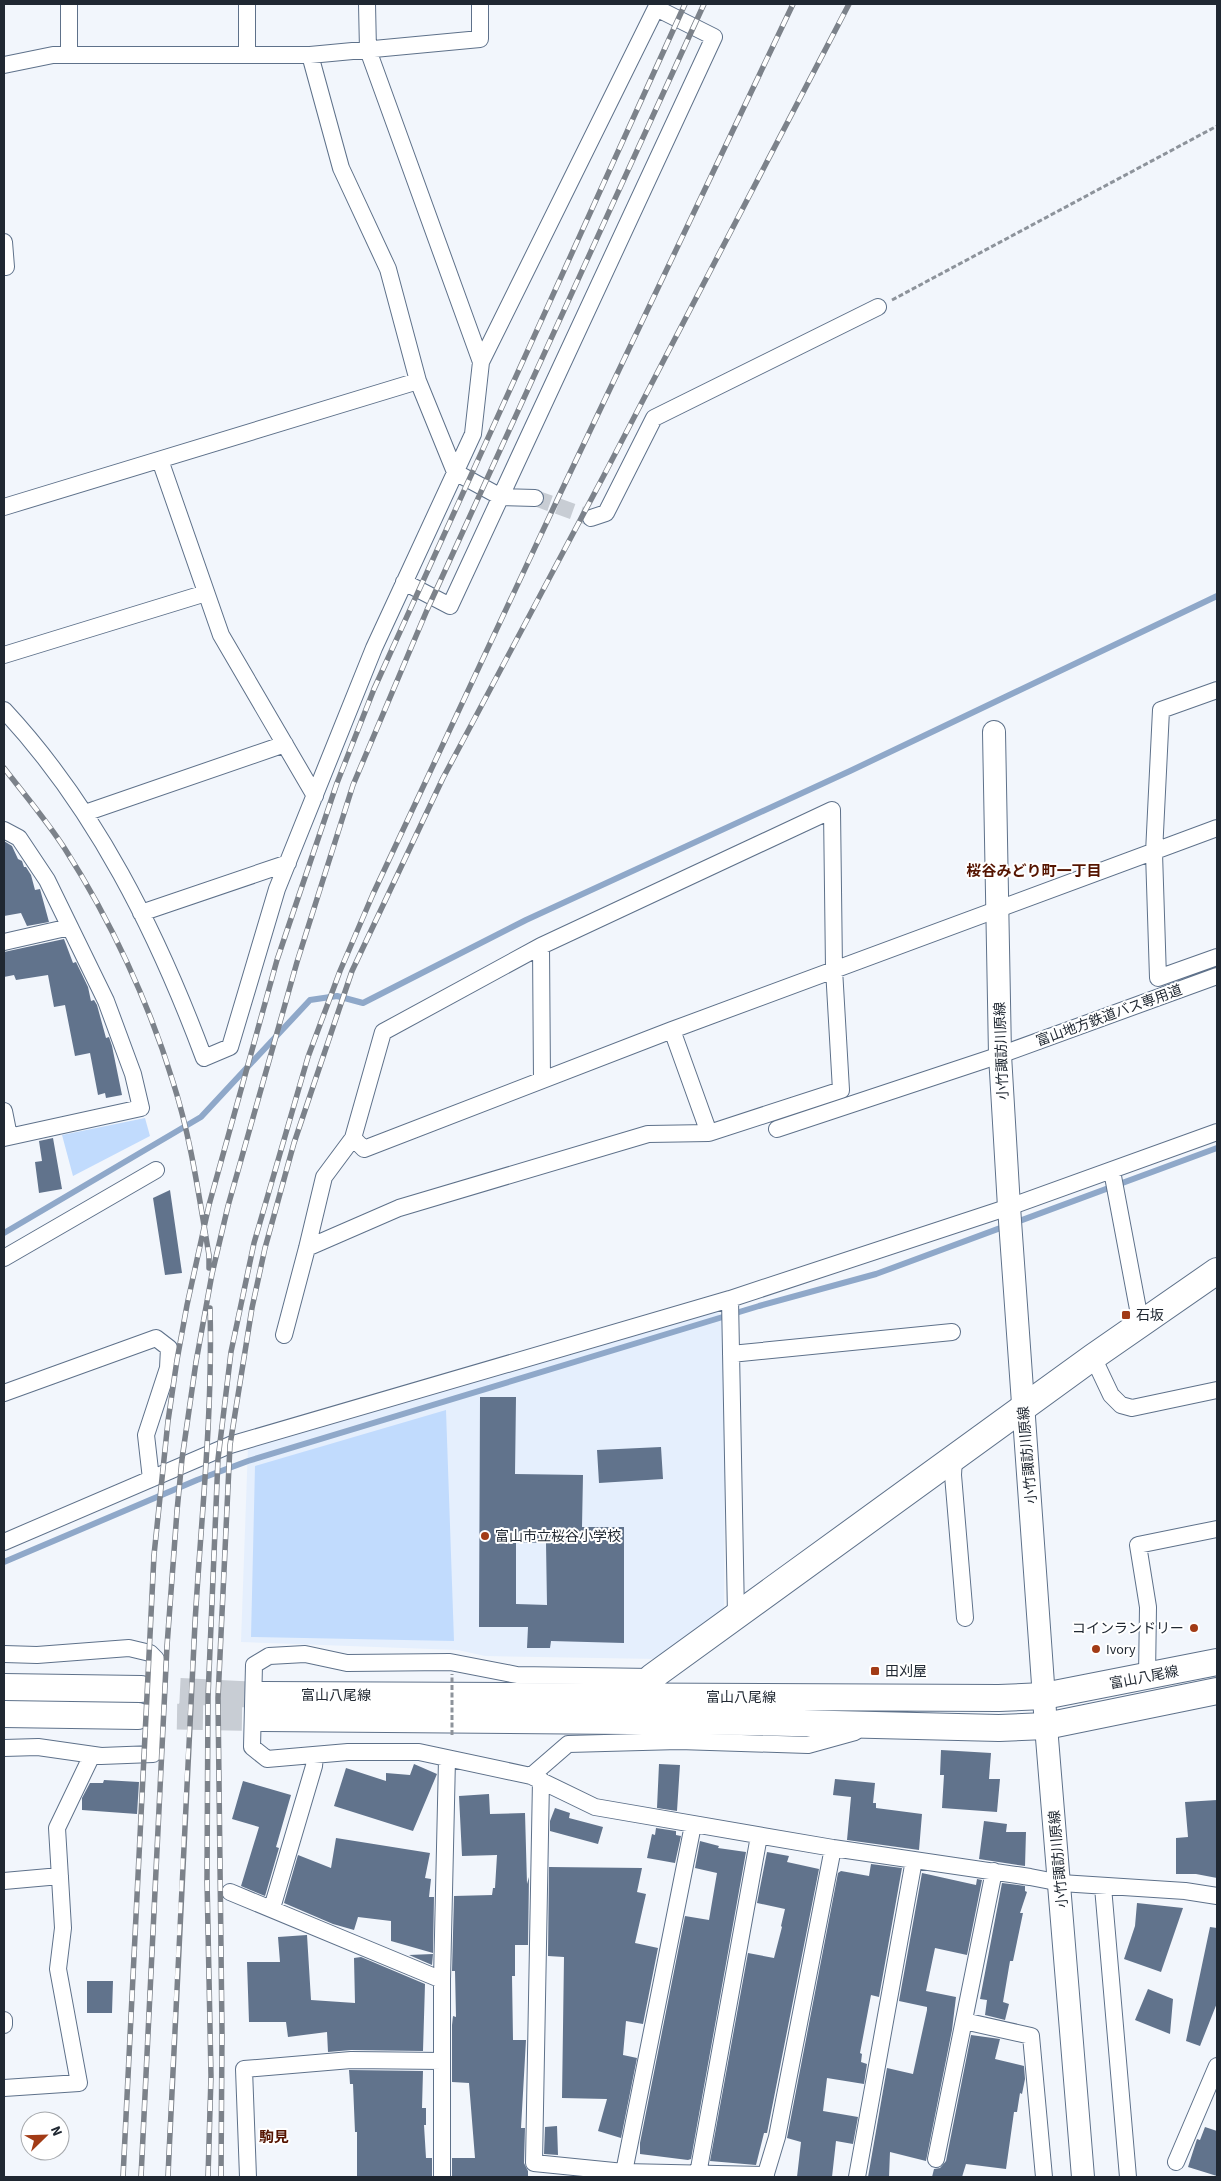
<svg xmlns="http://www.w3.org/2000/svg" width="1221" height="2181" font-family="'Source Sans 3','Noto Sans JP',sans-serif">
	<rect width="100%" height="100%" fill="#f2f6fc"/>
	<path fill="#e5effd" d="M716,1309L726,1324L724,1611L658,1659L485,1656L458,1650L241,1642L248,1446Z"/>
	<path fill="#c1dbfd" d="M145,1118L150,1136L73,1176L62,1135Z
		M446,1410L454,1641L251,1637L255,1466Z"/>
	<g fill="none" stroke-linecap="round" stroke-linejoin="round">
		<path stroke="#8fa8c9" stroke-width="6" d="M4,1233L201,1117L310,1000L337,996L363,1003L526,920L850,771L1217,596
			M4,1562L197,1480L248,1461L759,1306L876,1274L1217,1148"/>
	</g>
	<path fill="#61738c" fill-rule="evenodd" d="M4,841L12,846L18,859L22,861L24,867H26L31,875L35,890L40,889L49,922L27,926L21,913L4,916Z
		M64,939L73,963L76,962L88,987L91,1001L94,1000L97,1005L106,1038L109,1037L112,1046L122,1095L106,1098L105,1093L98,1095L90,1053L75,1056L65,1005L54,1007L48,975L16,980L14,975L4,977V952Z
		M53,1138L62,1189L39,1193L35,1162L42,1161L39,1141Z
		M170,1190L182,1273L165,1275L153,1198Z
		M480,1397H516L515,1474L583,1475L582,1527H624V1643L551,1641L550,1648H527L528,1627H479ZM516,1542L546,1543L547,1605L516,1604Z
		M661,1447L663,1479L599,1483L597,1450Z
		M941,1750L991,1753L989,1779H1000L997,1812L942,1808L944,1775H940Z
		M414,1764L437,1774L413,1831L334,1806L346,1768L386,1781V1773L410,1775Z
		M659,1764L680,1765L677,1811L657,1808Z
		M835,1779L875,1783L873,1803H876V1808L922,1814L919,1850L847,1840L851,1797L833,1795Z
		M104,1780L139,1782L137,1814L82,1810V1798L90,1783H103Z
		M243,1781L291,1795L276,1847L279,1848L265,1896L241,1886L259,1827L232,1819Z
		M489,1794L490,1814L525,1813L527,1884L529,1877L528,1945H515V1976H512L513,2040H526L521,2128H525L524,2163L528,2171V2177H452V2158H475L469,2083L452,2082V2025L453,2016L456,2017L455,1971H452L454,1896L492,1895L493,1888H495L497,1855L462,1856L459,1796Z
		M1217,1800V1878L1196,1874H1176V1838L1188,1837L1185,1802Z
		M555,1808L570,1813L569,1818L603,1827L598,1844L550,1831V1821Z
		M984,1821L1007,1824L1006,1832H1026L1025,1866L979,1859Z
		M656,1828L676,1831V1835L681,1836L675,1863L647,1858L652,1834L655,1835Z
		M336,1838L430,1853L425,1878L431,1879L429,1897H434L433,1953L391,1941V1921L358,1917L354,1930L333,1924L284,1903L298,1855L331,1868Z
		M700,1841L719,1846L718,1848L746,1852L691,2159L688,2160L640,2154V2143L685,1916L709,1920L717,1873L695,1868Z
		M767,1852L789,1856L787,1862L819,1869L767,2133H764L756,2165L710,2161L748,1953L774,1958L782,1927L781,1926L785,1909L757,1903Z
		M871,1864L902,1868L879,1997L871,1995L860,2053L862,2054L861,2062L867,2064L864,2084L827,2078L823,2111L858,2117L853,2144L836,2141L832,2177H797L801,2142L787,2138L838,1873L841,1871L869,1876Z
		M549,1867L642,1868L637,1892L646,1894L635,1943L658,1948L643,2024L626,2021L623,2055L637,2058L621,2138L598,2131L607,2099L562,2098L564,1957L548,1956Z
		M922,1873L976,1885L977,1879L982,1880L967,1955L935,1948L926,1991L956,1997L952,2030L926,2161L890,2152L889,2177H868L887,2068L913,2074L927,2010V2007L899,2001Z
		M1002,1883L1025,1886V1891L1027,1892L1020,1913H1023L1013,1961H1010L1003,2002L1009,2004L1005,2020L985,2015L987,2000L980,1999Z
		M1137,1903L1183,1908L1161,1972L1124,1959L1135,1926Z
		M1210,1927L1217,1928V2003L1200,2046L1186,2041Z
		M307,1935L311,2000L355,2003L354,1958L361,1957L425,1984L423,2051L351,2050L328,2052L327,2032L288,2037L286,2022H249L247,1962H280L278,1937Z
		M433,1954L432,1965L409,1955Z
		M87,1981H113L112,2013H87Z
		M1148,1989L1173,1999L1170,2034L1135,2020Z
		M971,2035L1000,2039L995,2059L1024,2066L1025,2079L1022,2094L1020,2093L1017,2112H1014L1006,2169L966,2164L962,2177H932L934,2169L940,2168L946,2161Z
		M349,2070L423,2071L422,2108H426V2125H424L426,2158H432V2177H357V2132H355L353,2084H350Z
		M557,2126L558,2155L544,2154L545,2127Z
		M1205,2127L1217,2131V2176L1188,2167L1197,2139L1200,2140Z"/>
	<g fill="none" stroke-linecap="round" stroke-linejoin="round">
		<path stroke="#c8cdd4" stroke-width="16" stroke-dasharray="16 8" stroke-linecap="butt" d="M535,498L591,518"/>
		<path stroke="#c8cdd4" stroke-width="26" stroke-dasharray="26 13" stroke-linecap="butt" d="M141,1689L261,1695
			M138,1716L263,1718"/>
		<g stroke="#5e718a" stroke-width="18">
			<path id="minor" d="M367,4L368,50L481,362
				M69,55V4
				M247,55V4
				M310,55L341,168L388,269L418,381L455,472L501,497L535,498
				M4,65L53,55H310L480,39V4
				M4,242L6,267H4
				M160,460L221,635L315,796
				M4,507L418,381
				M591,518L606,513L654,418L878,307
				M404,582L450,606L714,37L656,8
				M4,655L206,593
				M1217,690L1161,710L1154,853L1158,978L1217,957
				M4,710C96,809 157,932 204,1058L230,1047L277,889L374,648L473,434L481,362L658,4
				M85,813L285,744
				M4,830L19,838L47,880L106,1001L133,1074L141,1108L4,1138
				M141,913L288,863
				M4,942L70,927
				M541,946L383,1032L353,1138L364,1149L672,1030L1217,828
				M542,1080L541,946L832,810L834,969L841,1090L709,1133L672,1030
				M4,1111L9,1136
				M777,1129L1000,1055L1217,976
				M1112,1171L1141,1325
				M307,1248L399,1208L648,1134L709,1133
				M4,1258L156,1170
				M730,1299L736,1615
				M284,1335L307,1248L324,1177L353,1138
				M731,1354L952,1332
				M1093,1357L1111,1395L1121,1405L1132,1408L1217,1390
				M4,1393L156,1338L169,1348L168,1368L146,1435L151,1479
				M954,1458L953,1475L965,1618
				M4,1542L230,1445L730,1299L1009,1207L1217,1132
				M4,1654L37,1655L129,1648L150,1653L156,1659L153,1754L101,1756L38,1747L4,1748
				M1147,1676L1148,1607L1138,1545L1217,1529
				M652,1677L517,1675L450,1662L347,1663L305,1654L269,1656L254,1665L252,1747L267,1759L348,1752H419L531,1776L595,1807L833,1848L1030,1877L1061,1883L1185,1891L1217,1896
				M531,1776L568,1744L679,1741L808,1745L855,1732
				M541,1780L534,2163L624,2172L766,2175
				M4,1881L60,1876
				M1103,1887L1128,2177
				M230,1892L442,1980
				M272,1908L314,1766L315,1756
				M4,2020V2025
				M964,2021L1031,2036L1044,2177
				M4,2088L79,2083L58,1969L63,1928L57,1828L92,1755
				M936,2159L994,1871
				M1176,2162L1217,2066
				M624,2172L693,1825
				M698,2174L759,1836
				M248,2177L244,2069L351,2060L442,2061
				M442,2177V1980L447,1759
				M765,2177L777,2137L833,1848
				M857,2177L914,1860"/>
		</g>
		<g stroke="#5e718a" stroke-width="24">
			<path id="secondary" d="M994,732L1000,1055L1009,1207L1046,1726L1083,2177"/>
		</g>
		<g stroke="#5e718a" stroke-width="28">
			<path id="primary" d="M652,1677L1093,1357L1217,1271
				M4,1687L141,1689
				M261,1695L999,1698L1044,1696L1217,1662
				M4,1714L138,1716
				M263,1718L751,1722L999,1728L1046,1726L1217,1691"/>
		</g>
		<path stroke="#8d939b" stroke-width="3" stroke-dasharray="5 2.5" stroke-linecap="butt" d="M892,300L1217,126"/>
		<use href="#minor" stroke="#fff" stroke-width="16"/>
		<use href="#secondary" stroke="#fff" stroke-width="22"/>
		<use href="#primary" stroke="#fff" stroke-width="26"/>
		<g stroke="#7c828a" stroke-width="5.5">
			<path id="rail" d="M4,768C24,794 47,821 65,849C110,919 149,1003 173,1082C191,1138 199,1197 209,1255V1268
				M123,2177L154,1555L168,1421L177,1360L187,1305L209,1205L277,960L337,783L374,689L685,4
				M141,2177L167,1646L177,1511L182,1459L196,1362L212,1274L228,1206L297,962L353,785L427,610L704,4
				M168,2177C176,1992 185,1807 195,1623C201,1518 213,1413 210,1308
				M208,2177L211,2076L207,1880L208,1697L218,1459L231,1352L254,1243L308,1057L340,971L373,894L559,496L793,4
				M221,2177L222,2032L218,1698L230,1445L252,1308L265,1248L294,1143L352,971L443,778L602,479L849,4"/>
		</g>
		<use href="#rail" stroke="#fff" stroke-width="4" stroke-dasharray="11" stroke-linecap="butt"/>
		<path stroke="#8d939b" stroke-width="3" stroke-dasharray="5 2.5" stroke-linecap="butt" d="M452,1735V1674"/>
	</g>
	<g fill="#a23b16" stroke="#fff" stroke-width="2">
		<rect x="1121" y="1310" width="10" height="10" rx="2.5"/>
		<circle cx="485" cy="1536" r="5"/>
		<circle cx="1194" cy="1628" r="5"/>
		<circle cx="1096" cy="1649" r="5"/>
		<rect x="870" y="1666" width="10" height="10" rx="2.5"/>
	</g>
	<g text-anchor="middle" stroke-width="4" stroke-linejoin="round" paint-order="stroke">
		<g font-size="14" fill="#202832" stroke="#fff">
			<text transform="translate(1109 1015) rotate(-20)" y="5">富山地方鉄道バス専用道</text>
			<text transform="translate(1001 1051) rotate(-92)" y="5">小竹諏訪川原線</text>
			<text transform="translate(1027 1455) rotate(-95)" y="5">小竹諏訪川原線</text>
			<text transform="translate(1144 1677) rotate(-11)" y="5">富山八尾線</text>
			<text x="336" y="1700">富山八尾線</text>
			<text x="741" y="1702">富山八尾線</text>
			<text transform="translate(1058 1859) rotate(-95)" y="5">小竹諏訪川原線</text>
		</g>
		<g font-size="14" fill="#202832" stroke="#fff" text-anchor="start">
			<text x="1136" y="1320">石坂</text>
			<text x="495" y="1541">富山市立桜谷小学校</text>
			<text x="1184" y="1633" text-anchor="end">コインランドリー</text>
			<text x="1106" y="1654">Ivory</text>
			<text x="885" y="1676">田刈屋</text>
		</g>
		<g font-size="15" font-weight="bold" fill="#551400" stroke="#fff">
			<text x="1034" y="876">桜谷みどり町一丁目</text>
			<text x="274" y="2142">駒見</text>
		</g>
	</g>
	<rect width="1221" height="2181" fill="none" stroke="#202832" stroke-width="10"/>
	<g transform="translate(45 2136) rotate(67)"><circle r="24" fill="#ffffff" stroke="#a6a9ad"/>
	<path d="M0-4L9 19L0 12L-9 19Z" fill="#a23b16"/>
	<text y="-8" font-size="14" font-weight="bold" text-anchor="middle" fill="#202832">N</text>
	</g>
</svg>
